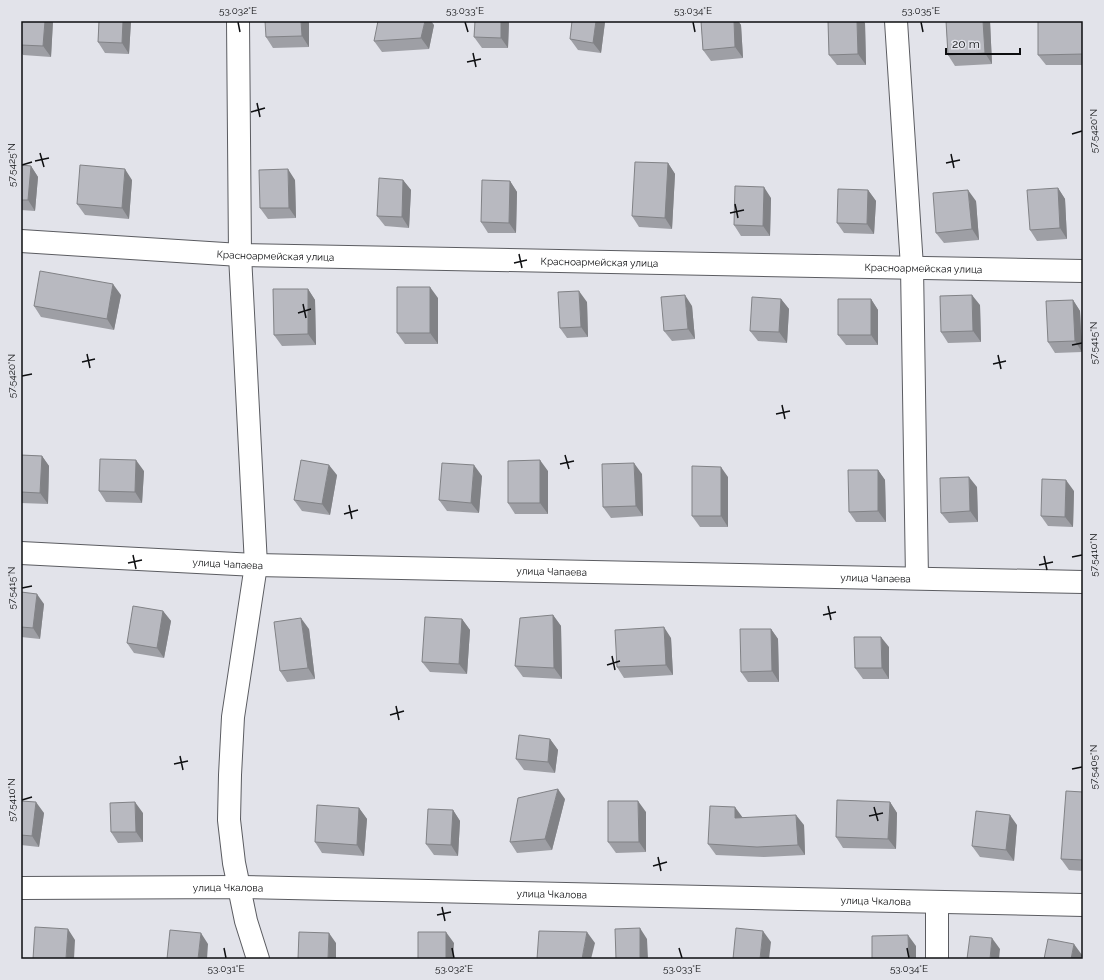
<svg xmlns="http://www.w3.org/2000/svg" width="1104" height="980" font-family="Raleway,sans-serif">
	<rect width="100%" height="100%" fill="#e2e3ea"/>
	<g fill="none" stroke-linecap="round" stroke-linejoin="round">
		<g stroke="#5b5c61" stroke-width="24">
			<g id="minor">
				<path d="M238,21L240,255L256,565L233,717L230,775L229,820L234,863L246,921L258,959"/>
				<path d="M896,21L912,267L917,578"/>
				<path id="s1" d="M21,241L240,255L1083,271"/>
				<path id="s2" d="M21,553L256,565L1083,582"/>
				<path id="s3" d="M21,888L240,887L1083,905"/>
				<path d="M937,959V902"/>
			</g>
		</g>
		<use href="#minor" stroke="#fff" stroke-width="22"/>
	</g>
	<path fill="#9e9fa5" d="M21,21H53L51,57L23,55L21,52Z
		M99,21H131L129,54L105,53L98,42Z
		M309,21V47L273,48L266,37Z
		M475,21H509L508,48H482L474,37Z
		M701,21H738L741,25L743,58L711,61L703,50Z
		M828,21H863L865,23L866,65H837L829,55Z
		M946,21H990L992,64L955,66L948,55Z
		M1083,21V65H1046L1038,55Z
		M605,22L601,53L578,50L570,39Z
		M434,25L429,49L382,52L374,41Z
		M668,163L675,174L672,229L639,227L632,216Z
		M21,165L31,166L38,177L35,211L21,210Z
		M132,180L129,219L85,215L77,204Z
		M295,180L296,218L268,219L260,208Z
		M403,180L411,190L409,228L385,226L377,216Z
		M510,181L517,192L516,233H488L481,222Z
		M1058,188L1065,199L1067,239L1037,241L1030,230Z
		M868,190L876,201L874,234L844,233L837,223Z
		M771,198L770,236H741L734,225Z
		M976,201L979,240L944,243L936,233Z
		M308,289L315,300L316,345L282,346L274,335Z
		M121,295L114,330L41,317L34,306Z
		M438,298V344H405L397,333Z
		M781,299L789,309L787,343L758,341L750,331Z
		M871,299L878,310V345H846L838,335Z
		M1073,300L1080,311L1082,352L1055,353L1048,342Z
		M587,302L588,337L567,338L560,328Z
		M980,305L981,342L948,343L941,332Z
		M692,306L695,339L672,341L664,331Z
		M21,455L42,456L49,466L48,504L21,503Z
		M878,470L885,480L886,522H856L849,512Z
		M144,471L142,503L106,502L99,491Z
		M548,471V514H515L508,503Z
		M642,474L643,516L611,518L603,507Z
		M337,475L330,515L302,511L294,500Z
		M482,476L479,513L447,511L439,500Z
		M728,477V527H700L692,516Z
		M977,487L978,522L949,523L941,513Z
		M1074,491L1073,527L1048,526L1041,516Z
		M21,592L44,604L40,639L21,637Z
		M163,611L171,621L164,658L134,653L127,643Z
		M553,615L561,626L562,679L523,677L515,666Z
		M462,619L470,630L467,674L430,672L422,662Z
		M309,629L315,679L287,682L280,671Z
		M771,629L778,639L779,682H748L741,672Z
		M671,638L673,675L624,678L617,667Z
		M889,647V679H863L855,668Z
		M550,739L558,750L555,773L524,770L516,759Z
		M1083,792V871L1069,870L1061,859Z
		M565,799L552,850L517,853L510,842Z
		M21,801L44,813L39,847L21,845Z
		M890,802L897,813L896,849L843,848L836,837Z
		M359,808L367,819L364,856L322,853L315,842Z
		M453,810L460,821L458,856L434,855L426,844Z
		M646,812V852L616,853L608,842Z
		M143,813V842L118,843L111,832Z
		M743,818L804,825L805,855L764,857L716,855L708,844Z
		M1017,825L1014,861L980,857L972,846Z"/>
	<path fill="#818286" d="M45,21H53L51,57L43,46Z
		M123,21H131L129,54L122,43Z
		M301,21H309V47L302,36Z
		M425,21H431L434,25L429,49L421,38Z
		M501,21H509L508,48L501,38Z
		M596,21H604L605,22L601,53L593,43Z
		M734,21H738L741,25L743,58L735,47Z
		M857,21H863L865,23L866,65L858,54Z
		M983,21H990L992,64L985,53Z
		M668,163L675,174L672,229L665,218Z
		M31,166L38,177L35,211L28,200Z
		M125,169L132,180L129,219L122,208Z
		M288,169L295,180L296,218L289,208Z
		M403,180L411,190L409,228L402,217Z
		M510,181L517,192L516,233L509,223Z
		M764,187L771,198L770,236L763,226Z
		M1058,188L1065,199L1067,239L1060,228Z
		M868,190L876,201L874,234L867,224Z
		M968,190L976,201L979,240L972,229Z
		M113,284L121,295L114,330L107,319Z
		M430,287L438,298V344L430,333Z
		M308,289L315,300L316,345L308,334Z
		M579,291L587,302L588,337L581,327Z
		M685,295L692,306L695,339L688,329Z
		M972,295L980,305L981,342L973,331Z
		M781,299L789,309L787,343L779,332Z
		M871,299L878,310V345L871,335Z
		M1073,300L1080,311L1082,352L1075,341Z
		M42,456L49,466L48,504L40,493Z
		M136,460L144,471L142,503L135,492Z
		M540,460L548,471V514L540,503Z
		M634,463L642,474L643,516L636,506Z
		M329,465L337,475L330,515L322,504Z
		M474,465L482,476L479,513L471,503Z
		M721,467L728,477V527L721,516Z
		M878,470L885,480L886,522L878,511Z
		M969,477L977,487L978,522L970,511Z
		M1066,480L1074,491L1073,527L1065,517Z
		M37,594L44,604L40,639L33,628Z
		M163,611L171,621L164,658L157,648Z
		M553,615L561,626L562,679L554,668Z
		M301,618L309,629L315,679L308,668Z
		M462,619L470,630L467,674L459,664Z
		M664,627L671,638L673,675L666,665Z
		M771,629L778,639L779,682L772,671Z
		M881,637L889,647V679L882,668Z
		M550,739L558,750L555,773L548,762Z
		M558,789L565,799L552,850L545,839Z
		M638,801L646,812V852L639,842Z
		M36,802L44,813L39,847L32,836Z
		M135,802L143,813V842L136,832Z
		M890,802L897,813L896,849L888,839Z
		M735,807L743,818H735Z
		M359,808L367,819L364,856L357,845Z
		M453,810L460,821L458,856L451,845Z
		M796,815L804,825L805,855L798,845Z
		M1010,815L1017,825L1014,861L1006,850Z
		M640,928L647,939L648,959H640Z
		M68,929L75,940L74,959H66Z
		M763,931L771,942L769,959H760Z
		M446,932L454,943L453,959H446Z
		M587,932L595,943L591,959H582Z
		M201,933L208,944L207,959H198Z
		M329,933L336,943V959H328Z
		M908,935L916,946V959H909Z
		M992,938L1000,949L999,959H990Z
		M1074,944L1082,955L1081,959H1071Z"/>
	<path fill="#b8b9c0" stroke="#818286" d="M21,21H45L43,46L21,45Z
		M99,21H123L122,43L98,42Z
		M265,21H301L302,36L266,37Z
		M378,21H425L421,38L374,41Z
		M475,21H501V38L474,37Z
		M572,21H596L593,43L570,39Z
		M701,21H734L735,47L703,50Z
		M828,21H857L858,54L829,55Z
		M946,21H983L985,53L948,55Z
		M1038,21H1083V54L1038,55Z
		M635,162L668,163L665,218L632,216Z
		M21,165L31,166L28,200H21Z
		M80,165L125,169L122,208L77,204Z
		M288,169L289,208H260L259,170Z
		M379,178L403,180L402,217L377,216Z
		M482,180L510,181L509,223L481,222Z
		M735,186L764,187L763,226L734,225Z
		M1058,188L1060,228L1030,230L1027,190Z
		M838,189L868,190L867,224L837,223Z
		M968,190L972,229L936,233L933,193Z
		M40,271L113,284L107,319L34,306Z
		M397,287H430V333H397Z
		M273,289H308V334L274,335Z
		M579,291L581,327L560,328L558,292Z
		M685,295L688,329L664,331L661,297Z
		M972,295L973,331L941,332L940,296Z
		M752,297L781,299L779,332L750,331Z
		M838,299H871V335H838Z
		M1073,300L1075,341L1048,342L1046,301Z
		M21,455L42,456L40,493L21,492Z
		M100,459L136,460L135,492L99,491Z
		M301,460L329,465L322,504L294,500Z
		M540,460V503H508V461Z
		M442,463L474,465L471,503L439,500Z
		M634,463L636,506L603,507L602,464Z
		M692,466L721,467V516H692Z
		M848,470H878V511L849,512Z
		M969,477L970,511L941,513L940,478Z
		M1042,479L1066,480L1065,517L1041,516Z
		M21,592L37,594L33,628L21,627Z
		M133,606L163,611L157,648L127,643Z
		M553,615L554,668L515,666L520,618Z
		M425,617L462,619L459,664L422,662Z
		M301,618L308,668L280,671L274,622Z
		M664,627L666,665L617,667L615,630Z
		M740,629H771L772,671L741,672Z
		M854,637H881L882,668H855Z
		M519,735L550,739L548,762L516,759Z
		M558,789L545,839L510,842L518,798Z
		M1066,791L1083,792V860L1061,859Z
		M837,800L890,802L888,839L836,837Z
		M21,801L36,802L32,836L21,835Z
		M608,801H638L639,842H608Z
		M135,802L136,832H111L110,803Z
		M317,805L359,808L357,845L315,842Z
		M710,806L735,807V818L796,815L798,845L757,847L708,844Z
		M428,809L453,810L451,845L426,844Z
		M976,811L1010,815L1006,850L972,846Z
		M35,927L68,929L66,959H33Z
		M640,928V959H616L615,929Z
		M736,928L763,931L760,959H733Z
		M170,930L201,933L198,959H167Z
		M539,931L587,932L582,959H537Z
		M299,932L329,933L328,959H298Z
		M418,932H446V959H418Z
		M908,935L909,959H872V936Z
		M970,936L992,938L990,959H967Z
		M1048,939L1074,944L1071,959H1044Z"/>
	<path fill="none" stroke="#0d0e10" stroke-width="1.5" d="M238,22L240,32M465,22L468,32M693,22L695,32M921,22L923,32M473,53L476,67M467,62L481,59M257,103L260,117M251,112L265,108M1072,134L1082,131M40,153L44,167M951,154L954,168M35,161L49,158M946,163L960,160M22,165L32,162M735,204L738,218M730,213L744,210M519,254L522,268M514,263L527,260M303,304L306,318M298,313L311,309M1072,345L1082,343M87,354L90,368M998,355L1001,369M82,362L95,359M993,364L1006,361M22,376L32,374M782,405L785,419M776,414L790,411M565,455L569,469M560,464L574,461M349,505L352,519M344,514L358,510M133,555L136,569M1044,556L1047,570M1072,557L1082,555M128,563L142,560M1039,565L1053,562M22,588L32,586M828,606L831,620M823,615L836,612M612,656L615,670M607,665L620,661M396,706L399,720M390,715L404,711M180,756L183,770M174,764L188,761M1072,769L1082,767M22,800L32,797M874,807L878,821M869,816L883,813M658,857L661,871M653,866L667,862M442,907L445,921M437,915L451,912M224,948L226,958M452,948L454,958M679,948L682,958M907,948L909,958"/>
	<g text-anchor="middle" stroke-width="3.5" stroke-linejoin="round" paint-order="stroke">
		<g font-size="10" fill="#0d0e10" stroke="#e2e3ea">
			<text dy="4" stroke="none"><textPath href="#s1" startOffset="255">Красноармейская улица</textPath></text>
			<text dy="4" stroke="none"><textPath href="#s1" startOffset="579">Красноармейская улица</textPath></text>
			<text dy="4" stroke="none"><textPath href="#s1" startOffset="903">Красноармейская улица</textPath></text>
			<text dy="4" stroke="none"><textPath href="#s2" startOffset="207">улица Чапаева</textPath></text>
			<text dy="4" stroke="none"><textPath href="#s2" startOffset="531">улица Чапаева</textPath></text>
			<text dy="4" stroke="none"><textPath href="#s2" startOffset="855">улица Чапаева</textPath></text>
			<text dy="4" stroke="none"><textPath href="#s3" startOffset="207">улица Чкалова</textPath></text>
			<text dy="4" stroke="none"><textPath href="#s3" startOffset="531">улица Чкалова</textPath></text>
			<text dy="4" stroke="none"><textPath href="#s3" startOffset="855">улица Чкалова</textPath></text>
		</g>
	</g>
	<rect width="1104" height="980" fill="none" stroke="#e2e3ea" stroke-width="44"/>
	<path d="M946 48v6h74v-6" fill="none" stroke="#0d0e10" stroke-width="2"/>
	<text x="952" y="48" font-size="12" fill="#0d0e10" stroke="#e2e3ea" stroke-width="3" paint-order="stroke">20 m</text>
	<rect x="22" y="22" width="1060" height="936" fill="none" stroke="#0d0e10" stroke-width="1.5"/>
	<g font-size="10" text-anchor="middle" fill="#0d0e10">
		<text x="238" y="14">53.032°E</text>
		<text x="465" y="14">53.033°E</text>
		<text x="693" y="14">53.034°E</text>
		<text x="921" y="14">53.035°E</text>
		<text transform="translate(1093 131) rotate(-90)" y="4">57.5420°N</text>
		<text transform="translate(11 165) rotate(-90)" y="4">57.5425°N</text>
		<text transform="translate(1093 343) rotate(-90)" y="4">57.5415°N</text>
		<text transform="translate(11 376) rotate(-90)" y="4">57.5420°N</text>
		<text transform="translate(1093 555) rotate(-90)" y="4">57.5410°N</text>
		<text transform="translate(11 588) rotate(-90)" y="4">57.5415°N</text>
		<text transform="translate(1093 767) rotate(-90)" y="4">57.5405°N</text>
		<text transform="translate(11 800) rotate(-90)" y="4">57.5410°N</text>
		<text x="226" y="972">53.031°E</text>
		<text x="454" y="972">53.032°E</text>
		<text x="682" y="972">53.033°E</text>
		<text x="909" y="972">53.034°E</text>
	</g>
</svg>
